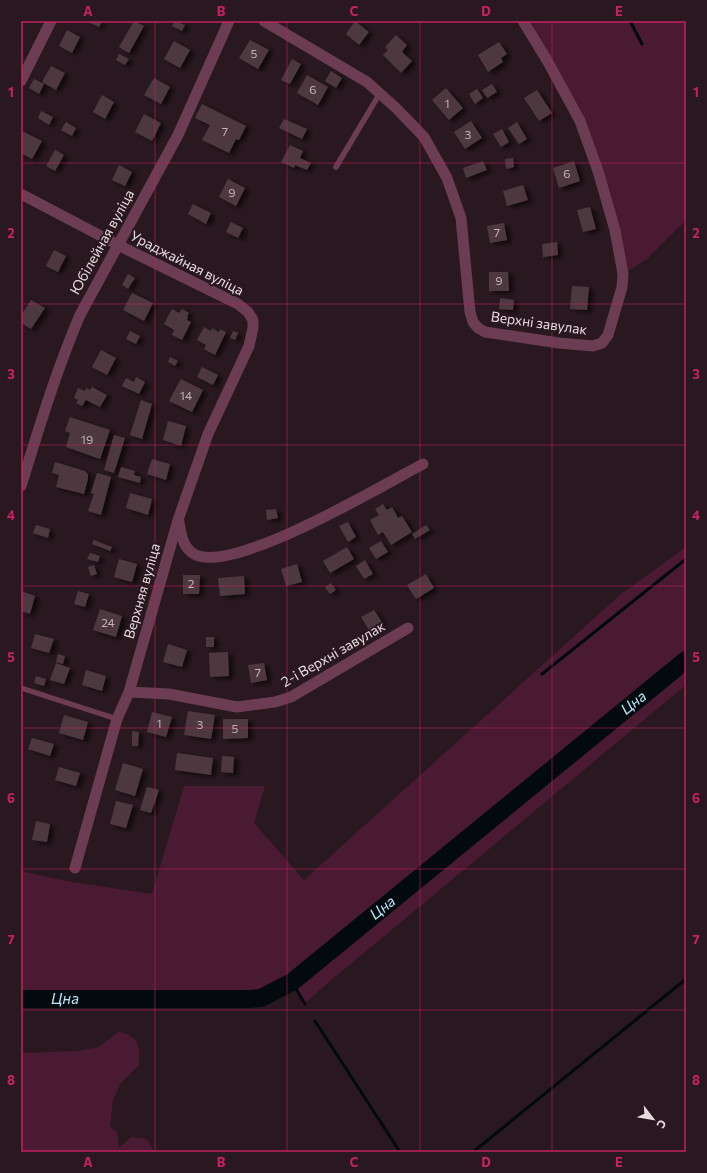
<svg xmlns="http://www.w3.org/2000/svg" width="707" height="1173" font-family="Commissioner,sans-serif">
	<defs>
		<filter id="shadow"><feDropShadow dx="4.5" dy="2.5" stdDeviation="2" flood-color="#0009"/></filter>
	</defs>
	<rect width="100%" height="100%" fill="#29181f"/>
	<path fill="#491a32" d="M523,21H686V220L647,259L623,274L580,121Z
		M686,547V685L323,987L305,1004L292,982L261,998L249,999H21V871L66,881L152,894L184,786H265L254,823L304,880L621,594Z
		M118,1032C139,1035 140,1046 139,1065L121,1083L113,1100L110,1126L117,1132L119,1148L131,1137L147,1139L154,1152H21V1053L77,1051L99,1047Z"/>
	<g fill="none" stroke-linecap="round" stroke-linejoin="round">
		<path stroke="#020a0e" stroke-width="3" d="M630,21L642,44
			M542,674L686,559
			M292,982L305,1004
			M315,1021L400,1152
			M473,1152L686,979"/>
		<path stroke="#020a0e" stroke-width="18" id="s1" d="M21,999H249L261,998L292,982L686,660"/>
	</g>
	<path fill="#4d3941" filter="url(#shadow)" d="M86,21H102L99,27Z
		M134,21L144,26L129,53L119,47Z
		M175,21L185,25L182,31L172,26Z
		M355,21L369,32L359,45L346,34Z
		M67,30L80,37L72,53L59,46Z
		M396,35L407,45L402,52L412,61L401,73L383,55L388,50L385,47Z
		M250,40L269,50L258,69L239,58Z
		M174,41L190,50L180,68L164,59Z
		M499,42L507,54L501,58L503,62L488,72L478,55Z
		M119,54L129,59L125,65L116,60Z
		M292,59L301,64L290,84L281,80Z
		M51,66L65,73L56,90L42,82Z
		M331,71L342,78L336,88L325,81Z
		M307,75L328,87L318,105L297,93Z
		M154,78L170,87L161,104L144,95Z
		M34,79L44,84L39,94L29,88Z
		M492,84L497,92L487,98L482,90Z
		M446,88L463,108L449,120L432,100Z
		M477,89L483,98L475,104L469,94Z
		M537,90L552,113L539,121L524,98Z
		M102,95L114,102L105,119L93,112Z
		M202,104L246,126L239,140L236,139L229,153L202,140L210,125L195,118Z
		M41,111L53,117L49,125L38,118Z
		M144,114L161,123L152,141L135,132Z
		M284,119L307,129L302,139L279,128Z
		M471,121L482,138L465,149L454,132Z
		M66,122L76,128L72,136L61,130Z
		M517,122L527,139L519,144L508,128Z
		M502,129L509,142L501,147L493,134Z
		M22,131L42,141L32,159L21,153V134Z
		M290,145L303,151L300,158L311,163L307,170L295,165L294,168L281,162Z
		M55,150L64,155L55,171L46,166Z
		M513,158L514,167L506,169L505,159Z
		M483,161L487,170L466,178L463,168Z
		M574,161L580,181L559,188L553,168Z
		M119,165L132,172L125,186L112,180Z
		M228,179L245,188L236,206L219,197Z
		M523,185L528,200L507,206L503,191Z
		M193,204L211,213L206,224L188,214Z
		M590,207L596,229L583,232L577,210Z
		M231,222L243,228L238,238L226,232Z
		M504,223L507,240L490,243L487,226Z
		M557,242L558,255L543,257L542,244Z
		M54,250L66,256L58,272L46,266Z
		M489,272H508L509,291H489Z
		M128,274L135,278L128,289L122,285Z
		M572,286L589,287L587,310L570,309Z
		M132,293L153,303L144,321L123,310Z
		M500,298L514,300L513,310L499,309Z
		M31,300L45,308L31,329L21,323V316Z
		M172,309L179,313L182,309L189,313L187,316L188,317L187,320L191,322L182,340L172,335L174,330L164,324Z
		M204,327L211,331L212,328L219,332L220,329L226,332L215,355L204,349L206,345L197,340Z
		M130,331L140,336L136,344L126,339Z
		M233,331L238,333L235,340L230,338Z
		M101,350L116,358L107,375L92,367Z
		M170,357L178,361L175,366L168,362Z
		M202,367L218,375L213,385L197,377Z
		M136,377L145,382L139,394L122,386L126,378L134,382Z
		M181,379L203,390L192,412L169,401Z
		M92,387L107,395L100,407L86,400L82,406L76,403L78,400L74,398L78,388L85,391L86,388L90,390Z
		M141,400L152,404L142,439L130,435Z
		M70,417L110,430L100,459L66,447L70,433L65,431Z
		M168,421L186,426L181,446L163,440Z
		M114,435L125,438L114,473L104,470Z
		M152,459L170,464L166,480L147,474Z
		M55,462L85,471L88,474V479L84,494L56,487L59,475L52,473Z
		M121,467L135,471L134,475L141,477L140,483L118,477Z
		M97,473L111,477L101,515L88,511L94,494L91,493Z
		M130,493L152,499L148,515L126,508Z
		M383,504L387,510L392,507L398,518L402,516L412,532L391,545L383,532L378,535L370,520L379,515L375,509Z
		M276,509L278,518L267,520L266,510Z
		M348,522L356,537L348,542L339,526Z
		M36,525L50,529L48,538L33,533Z
		M426,525L430,530L415,539L412,534Z
		M94,540L112,547L110,551L92,544Z
		M381,541L388,552L376,559L369,548Z
		M347,547L354,559L330,573L323,561Z
		M90,553L100,556L98,562L87,559Z
		M119,559L137,564L132,582L114,577Z
		M365,560L373,574L364,579L356,566Z
		M297,564L302,582L286,586L281,569Z
		M94,565L97,574L91,576L88,567Z
		M426,574L434,588L416,599L407,585Z
		M183,575H200L199,594H183Z
		M244,576L245,594L220,596L218,578Z
		M331,583L336,590L330,594L325,587Z
		M21,591L35,596L30,614L21,611Z
		M78,591L89,594L85,607L74,604Z
		M100,609L122,616L116,637L93,630Z
		M374,610L382,622L369,630L361,617Z
		M35,634L54,639L49,653L31,648Z
		M206,637H214V647H206Z
		M168,644L187,650L182,667L163,662Z
		M228,652L229,676L210,677L209,653Z
		M58,654L65,656L63,664L56,662Z
		M56,663L70,668L64,684L50,680Z
		M264,663L267,680L251,683L248,665Z
		M86,670L106,676L102,691L82,685Z
		M36,676L46,679L44,686L34,683Z
		M188,711L215,715L211,739L184,735Z
		M152,712L172,717L166,737L147,732Z
		M64,715L88,722L83,740L59,733Z
		M223,719H248V738L223,739Z
		M132,731L139,732L138,746H132Z
		M32,738L54,744L50,756L28,749Z
		M177,753L213,758L211,775L175,770Z
		M222,756L234,757L233,773L221,772Z
		M123,763L143,769L135,796L115,790Z
		M59,767L80,773L76,786L55,780Z
		M147,787L159,790L151,813L140,810Z
		M116,801L133,805L126,828L110,824Z
		M36,821L50,824L47,842L32,840Z"/>
	<g fill="none" stroke-linecap="round" stroke-linejoin="round">
		<path stroke="#6b3c52" stroke-width="5.5" d="M336,167L380,93
			M21,688L117,719"/>
		<path stroke="#6b3c52" stroke-width="11" d="M264,21L367,82L396,108L424,137L447,178L461,218L470,312L473,322L478,328L485,332L559,343L593,346L602,343L608,335L622,287L623,274L615,230L598,171L580,121L548,62L523,21
			M21,81L51,21
			M21,194L118,245L238,304L248,312L253,320V328L249,346L208,434L178,520L129,692L117,719L75,868
			M21,486C39,428 56,371 80,315L178,135L229,21
			M179,522C181,534 183,548 194,554C231,576 385,484 423,464
			M129,692L169,694L237,707L275,702L291,697L408,628"/>
	</g>
	<path fill="none" stroke="#c42262" stroke-width="1" stroke-opacity="0.55" d="M155,21V1152M287,21V1152M420,21V1152M552,21V1152M21,163H686M21,304H686M21,445H686M21,586H686M21,728H686M21,869H686M21,1010H686"/>
	<g text-anchor="middle" stroke-width="4" stroke-linejoin="round" paint-order="stroke">
		<g font-size="12" fill="#c0b2b8">
			<text x="254" y="58">5</text>
			<text x="313" y="94">6</text>
			<text x="447" y="108">1</text>
			<text x="225" y="136">7</text>
			<text x="468" y="139">3</text>
			<text x="567" y="178">6</text>
			<text x="232" y="197">9</text>
			<text x="497" y="237">7</text>
			<text x="499" y="285">9</text>
			<text x="186" y="400">14</text>
			<text x="87" y="444">19</text>
			<text x="191" y="588">2</text>
			<text x="108" y="627">24</text>
			<text x="258" y="677">7</text>
			<text x="159" y="728">1</text>
			<text x="200" y="729">3</text>
			<text x="235" y="733">5</text>
		</g>
		<g font-size="14" fill="#e7dadf" stroke="#29181f">
			<text transform="translate(102 242) rotate(-61)" y="5">Юбілейная вуліца</text>
			<text transform="translate(187 263) rotate(27)" y="5">Ураджайная вуліца</text>
			<text transform="translate(539 323) rotate(8)" y="5">Верхні завулак</text>
			<text transform="translate(142 591) rotate(-74)" y="5">Верхняя вуліца</text>
			<text transform="translate(333 654) rotate(-30)" y="5">2-і Верхні завулак</text>
		</g>
		<g font-size="15" font-style="italic" fill="#bae7f8" stroke="#29181f">
			<text dy="5" stroke="none"><textPath href="#s1" startOffset="716">Цна</textPath></text>
			<text dy="5" stroke="none"><textPath href="#s1" startOffset="392">Цна</textPath></text>
			<text dy="5" stroke="none"><textPath href="#s1" startOffset="44">Цна</textPath></text>
		</g>
	</g>
	<rect width="707" height="1173" fill="none" stroke="#29181f" stroke-width="44"/>
	<g transform="translate(653 1119) rotate(121)" stroke="#29181f" stroke-width="3" paint-order="stroke">
	<path d="M0-3L7 15L0 10L-7 15Z" fill="#e7dadf"/>
	<text y="-6" font-size="11" font-weight="bold" text-anchor="middle" fill="#e7dadf">С</text>
	</g>
	<rect x="22" y="22" width="663" height="1129" fill="none" stroke="#c42262" stroke-width="1.5"/>
	<g font-size="13" text-anchor="middle" font-weight="bold" fill="#c42262">
		<text x="88" y="16">A</text>
		<text x="221" y="16">B</text>
		<text x="354" y="16">C</text>
		<text x="486" y="16">D</text>
		<text x="619" y="16">E</text>
		<text x="11" y="97">1</text>
		<text x="696" y="97">1</text>
		<text x="11" y="238">2</text>
		<text x="696" y="238">2</text>
		<text x="11" y="379">3</text>
		<text x="696" y="379">3</text>
		<text x="11" y="520">4</text>
		<text x="696" y="520">4</text>
		<text x="11" y="662">5</text>
		<text x="696" y="662">5</text>
		<text x="11" y="803">6</text>
		<text x="696" y="803">6</text>
		<text x="11" y="944">7</text>
		<text x="696" y="944">7</text>
		<text x="11" y="1085">8</text>
		<text x="696" y="1085">8</text>
		<text x="88" y="1167">A</text>
		<text x="221" y="1167">B</text>
		<text x="354" y="1167">C</text>
		<text x="486" y="1167">D</text>
		<text x="619" y="1167">E</text>
	</g>
</svg>
